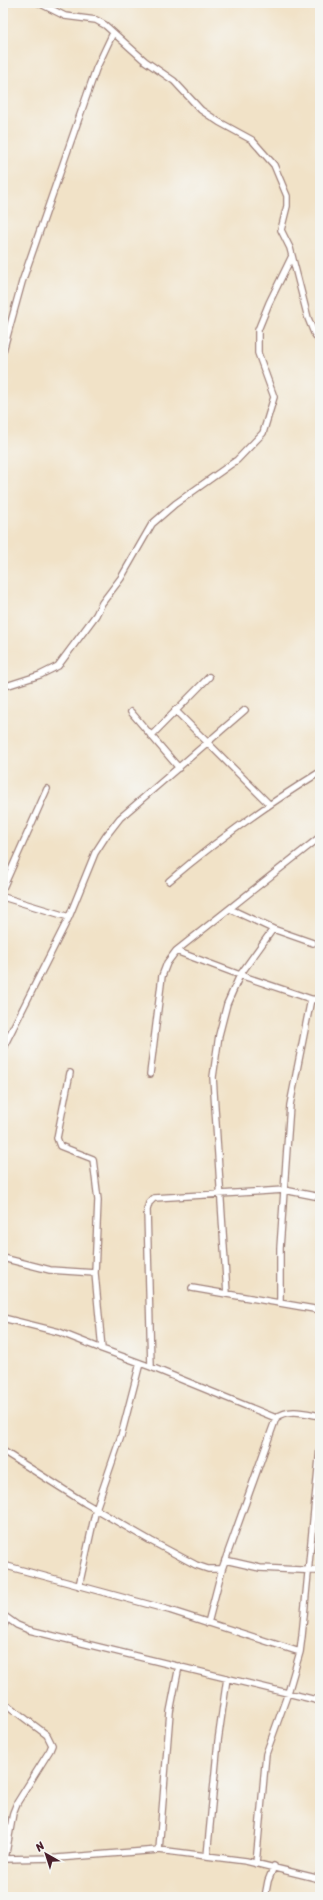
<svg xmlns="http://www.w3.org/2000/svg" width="323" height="1900" font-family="Sriracha,sans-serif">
	<rect width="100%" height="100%" fill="#f6f6f2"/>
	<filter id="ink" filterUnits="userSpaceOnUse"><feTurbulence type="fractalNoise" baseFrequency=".025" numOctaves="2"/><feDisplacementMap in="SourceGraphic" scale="8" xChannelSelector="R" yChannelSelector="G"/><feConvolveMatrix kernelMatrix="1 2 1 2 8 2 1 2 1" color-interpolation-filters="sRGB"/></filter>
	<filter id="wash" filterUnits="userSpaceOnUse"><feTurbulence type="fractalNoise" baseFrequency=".012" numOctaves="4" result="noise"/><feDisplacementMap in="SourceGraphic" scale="16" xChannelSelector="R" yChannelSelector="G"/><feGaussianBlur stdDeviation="0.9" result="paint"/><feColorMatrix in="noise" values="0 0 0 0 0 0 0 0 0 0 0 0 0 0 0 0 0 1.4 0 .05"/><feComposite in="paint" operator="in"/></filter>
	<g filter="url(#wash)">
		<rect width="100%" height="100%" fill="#f1e2c7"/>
	</g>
	<g filter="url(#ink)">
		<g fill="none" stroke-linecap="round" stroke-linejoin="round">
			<g stroke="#9e8079" stroke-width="8">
				<path id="minor" d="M39,3L65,16L96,20L105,25L145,61L174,81L201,110L219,122L252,140L274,165L287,196V206L281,230L290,248L308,318L314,333L320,342
					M3,351L22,282L96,69L113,33
					M3,687L40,675L58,666L96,615L102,603L121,578L152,524L175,504L237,460L263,433L274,397L258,353V330L269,303L292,256
					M175,710L269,804
					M131,712L179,768
					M151,736L209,677
					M169,881C217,840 267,805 320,772
					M3,888L47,789
					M3,897L69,917
					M230,909L273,929L313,943
					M176,951L240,975L311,999L320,1000
					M3,1048L69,917L95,853L106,836L120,818L245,710
					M70,1073L57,1138L60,1146L93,1159L98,1200L95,1273
					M150,1074L162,976L167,963L176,951L320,837
					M3,1258L50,1270L95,1273L102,1349L151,1367L276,1418
					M192,1288L320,1310
					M227,1294L213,1077L219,1035L227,1004L240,975L273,929
					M280,1303V1248L290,1105L311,999
					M3,1318L59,1332L102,1349
					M151,1367L147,1210L149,1203L154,1198L284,1190L320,1197
					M3,1451L85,1503L151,1541L196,1565L208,1569H222
					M225,1560L260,1568L320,1571
					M3,1565L169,1610L300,1652
					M79,1586L96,1509L121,1436L140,1363
					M3,1615L17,1625L29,1630L320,1701
					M208,1623L222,1569L276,1418C289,1408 304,1413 320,1416
					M3,1627L7,1619
					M3,1702L47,1735L52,1745L50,1750L17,1803L13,1813L5,1859
					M159,1850L170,1712L179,1666
					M207,1856L218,1741L227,1678
					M3,1859L57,1858L159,1850L246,1861L320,1879
					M256,1864L266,1754L288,1693L300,1652L302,1636L320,1448
					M265,1897L268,1881L274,1866"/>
			</g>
			<use href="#minor" stroke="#fff" stroke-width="5.5"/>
		</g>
	</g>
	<rect width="323" height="1900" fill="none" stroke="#f6f6f2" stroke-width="16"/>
	<g transform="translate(46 1854) rotate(321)" stroke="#f6f6f2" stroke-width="3" paint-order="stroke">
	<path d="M0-3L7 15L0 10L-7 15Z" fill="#4a1f2b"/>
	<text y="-6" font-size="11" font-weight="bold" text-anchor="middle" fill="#4a1f2b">N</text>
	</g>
</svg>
